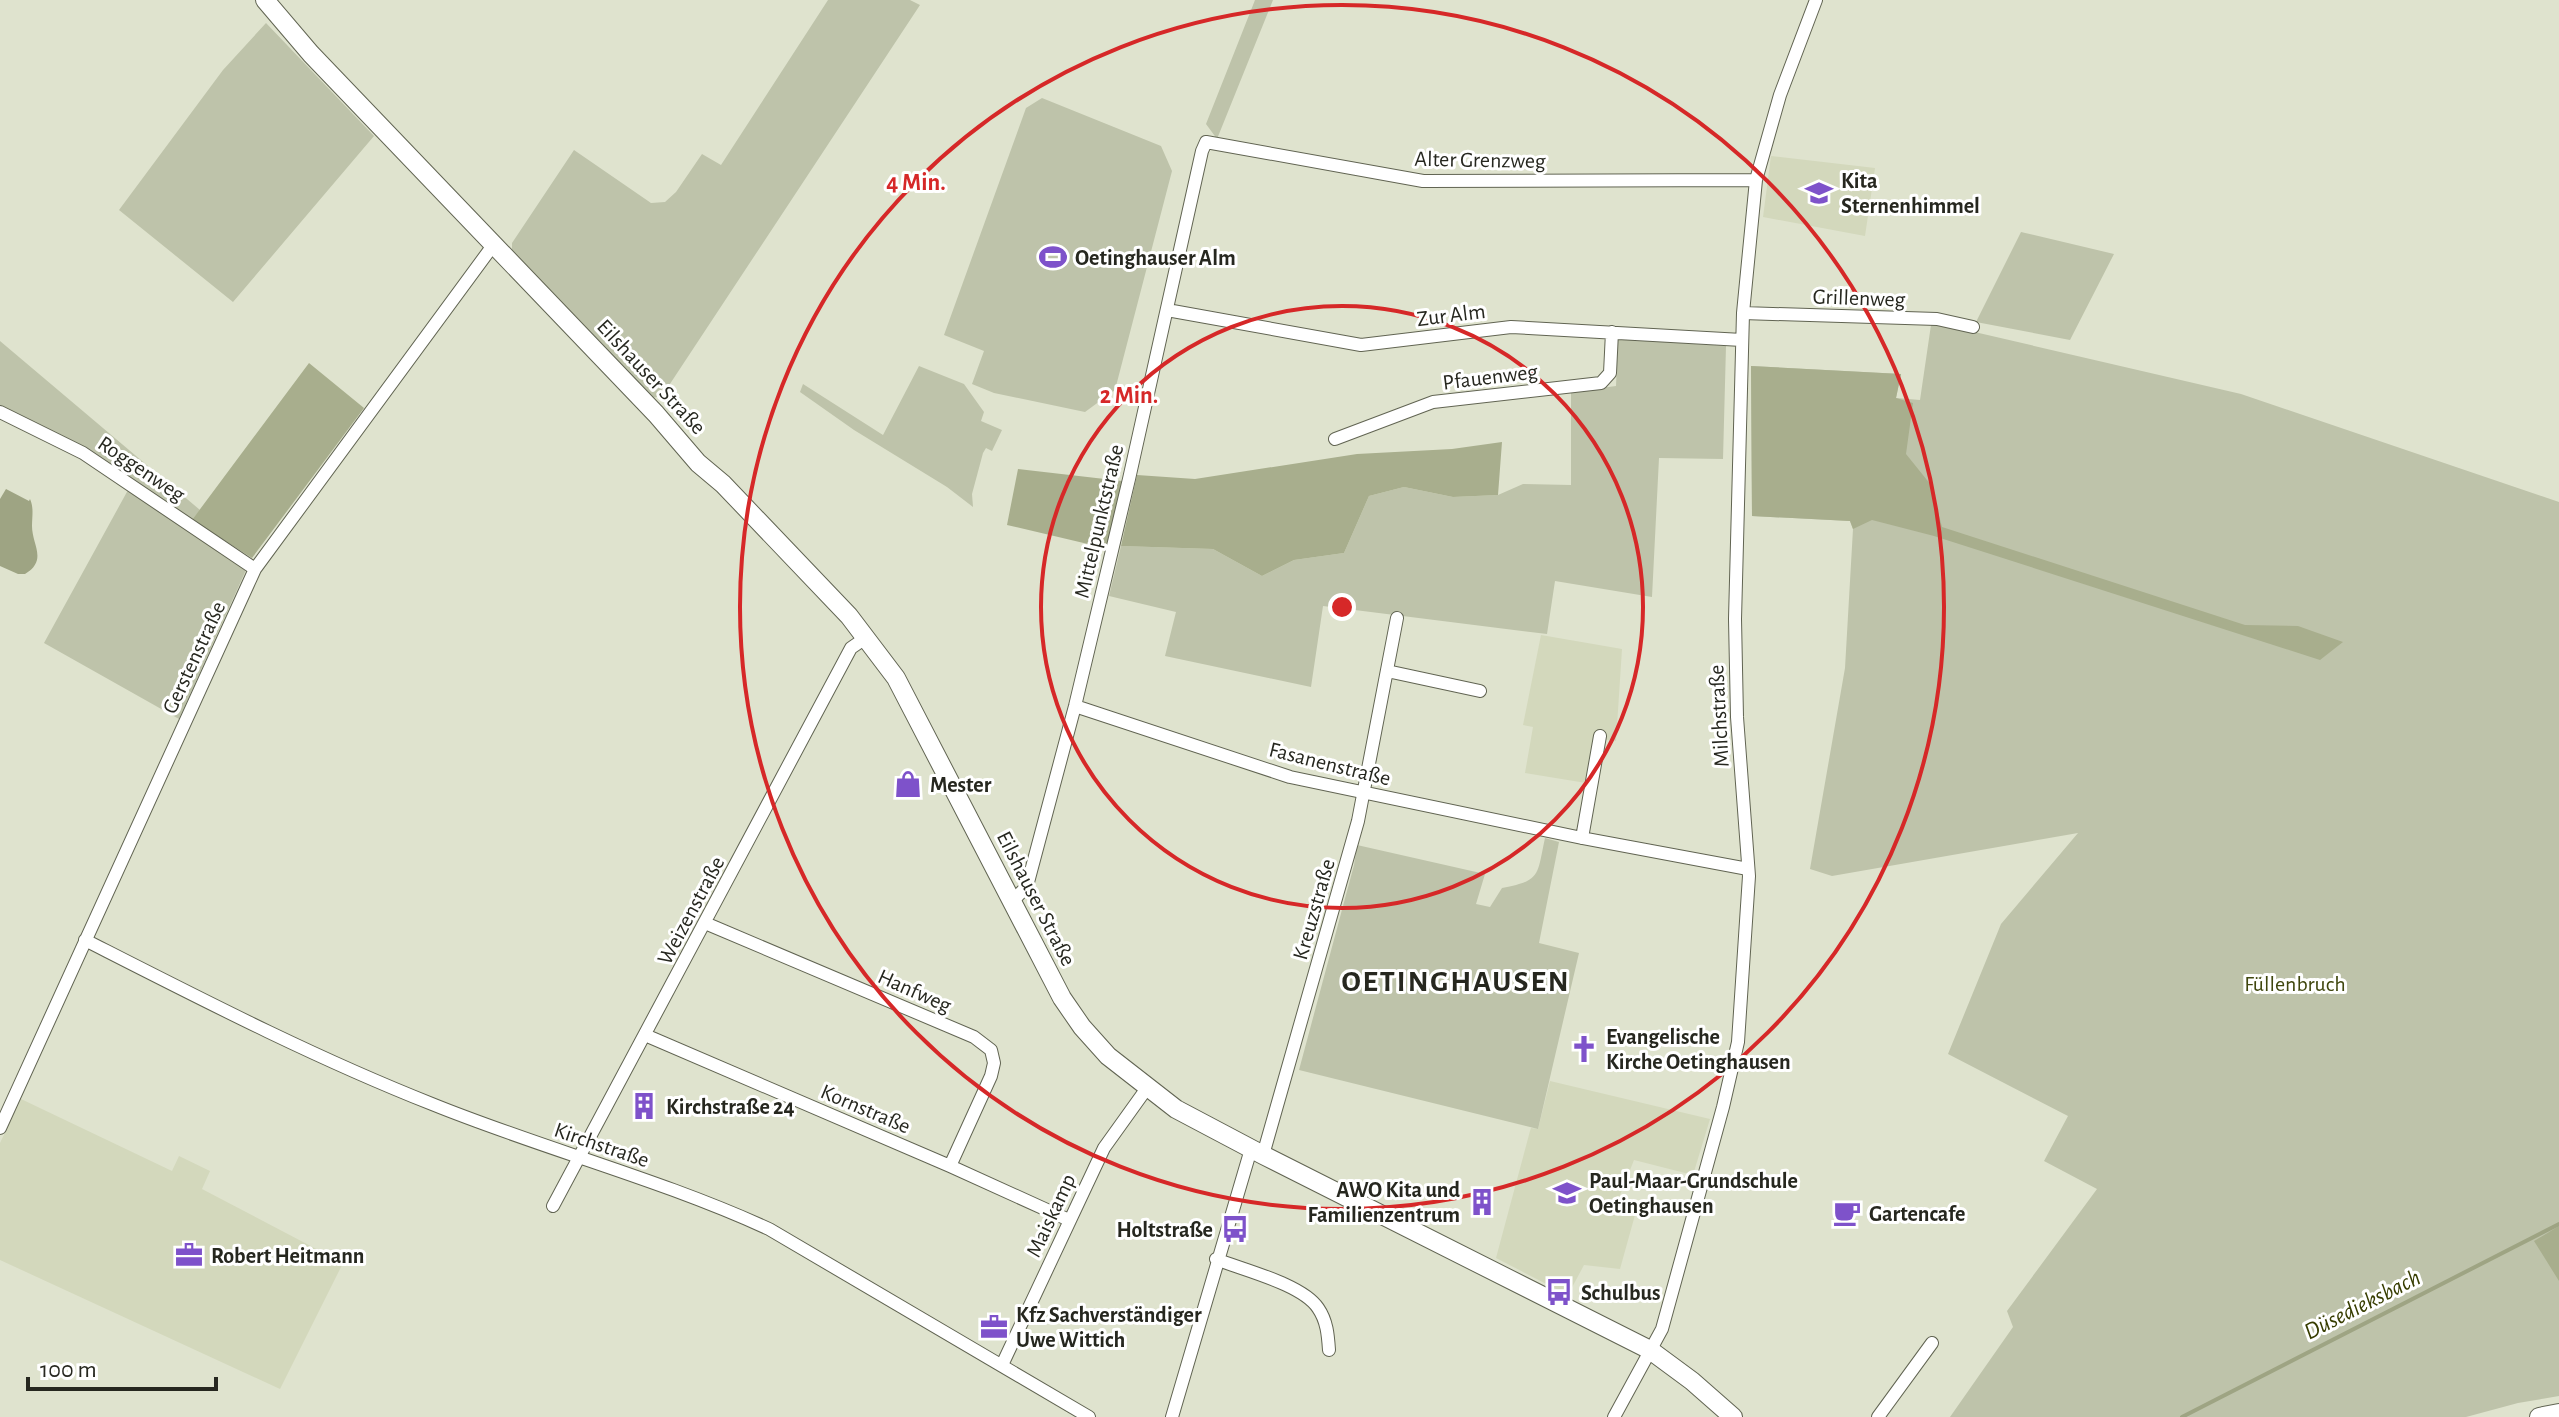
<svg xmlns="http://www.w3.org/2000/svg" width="2559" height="1417" font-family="'Alegreya Sans',sans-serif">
	<rect width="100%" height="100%" fill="#dfe3ce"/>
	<path fill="#d3d8bc" d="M1771,156L1875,168L1865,236L1763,217Z
		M1541,635L1622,649L1616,741L1593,738L1586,783L1525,773L1533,727L1523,725Z
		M1550,1081L1710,1119L1693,1175L1634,1160L1614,1210L1635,1215L1620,1269L1584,1265L1568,1295L1496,1258L1530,1131L1531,1128L1538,1129Z
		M21,1099L172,1171L179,1156L210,1171L202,1189L343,1263L280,1389L0,1260V1143Z"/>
	<path fill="#bec3aa" d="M828,0H910L920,5L662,396L652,398L512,252V243L574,150L651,203L665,202L676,192L702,154L721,165Z
		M1255,0H1273L1217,139L1206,124Z
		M266,23L374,136L233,302L119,210L223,70Z
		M1042,98L1161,146L1172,171L1115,390L1085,412L994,393L972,384L984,351L944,335L1026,108Z
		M2021,232L2114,254L2070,340L1976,322Z
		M1940,324L2241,394L2559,502V1396L2518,1403L2466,1417H1950L2013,1327L2007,1311L2097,1189L2044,1161L2068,1116L1948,1054L2001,924L2078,833L1832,876L1810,869L1845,668L1853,529L1850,521L1752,516L1751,366L1901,374L1896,398L1920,400L1931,325Z
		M1618,339L1726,346L1723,459L1659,458L1652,597L1555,581L1547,634L1323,606L1311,687L1165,656L1176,612L1109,596L1121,546L1213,549L1262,576L1294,560L1344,553L1369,496L1404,487L1453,497L1498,495L1523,484L1571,485V392L1616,386Z
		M0,341L200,510L192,520L85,447L0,406Z
		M919,366L964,384L984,412L981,421L1002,430L992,451L986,448L983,453L972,494L973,507L947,487L854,430L800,392L803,384L883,435Z
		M128,490L246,570L179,719L44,643Z
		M1545,838L1559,842L1539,943L1579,953L1538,1129L1299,1070L1354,865L1357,845L1485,874L1476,904L1490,907L1502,888C1542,881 1537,874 1545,838Z"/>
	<path fill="#a8ae8d" d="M309,363L364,408L252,558L192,520Z
		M1751,366L1901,374L1896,398L1913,403L1906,454L1931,485L1942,527L2245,625L2298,626L2343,642L2320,660L1934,536L1872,520L1853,529L1850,521L1752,516Z
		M1502,442L1498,495L1453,497L1404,487L1369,496L1344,553L1294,560L1262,576L1213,549L1121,546L1137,475L1195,479L1357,454L1452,449Z
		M1018,469L1122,481L1109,549L1007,525Z
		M2559,1226V1281L2534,1241Z"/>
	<path fill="#9ea483" d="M6,489L29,501L30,499C34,508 32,516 32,526C32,545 48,560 25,574H18L0,566V499Z"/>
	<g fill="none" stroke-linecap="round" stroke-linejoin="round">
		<path stroke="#9ea483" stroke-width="4" d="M2182,1417L2559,1224"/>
		<g stroke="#616452" stroke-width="14">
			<path id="street" d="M1167,310L1361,345L1511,327L1742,340
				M1743,313L1937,319L1973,327
				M0,412L83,453L255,569
				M1335,439L1433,402L1601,383L1610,373L1612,332
				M1387,671L1480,691
				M1075,706L1290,777L1582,838L1748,869
				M1582,838L1600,736
				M1012,902L1027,886L1075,706L1129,479L1202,151L1206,142L1423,181L1756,180
				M705,923L974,1037L991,1050L994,1063L991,1076L950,1166
				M85,940C199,998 313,1057 432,1104C543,1149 660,1179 769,1229L1089,1417
				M645,1035L950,1166L1069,1220
				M0,1128L255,569L494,244
				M1263,1155L1358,821L1397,618
				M553,1206L851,648L867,637
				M1216,1259C1243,1270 1302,1284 1318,1308C1327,1321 1328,1335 1329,1350
				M1002,1365L1104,1148L1147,1088
				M1172,1417L1251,1149
				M1614,1417L1662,1329L1723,1107L1738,1042L1749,876L1737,717L1735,619L1743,313L1756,180L1780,95L1816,0
				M1878,1417L1932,1343"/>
		</g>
		<g stroke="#616452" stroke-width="20">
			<path id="secondary" d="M265,0L311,54L656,414L698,463L723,484L849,616L896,678L1062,998L1082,1027L1108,1056L1176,1109L1263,1155L1650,1350L1692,1381L1733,1417
				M2539,1417L2559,1413"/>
		</g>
		<use href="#street" stroke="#fff" stroke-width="12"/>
		<use href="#secondary" stroke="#fff" stroke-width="18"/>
	</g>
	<g fill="none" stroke="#d62828" stroke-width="4">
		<circle cx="1342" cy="607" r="301"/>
		<circle cx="1342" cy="607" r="602"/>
	</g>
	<defs>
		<g id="school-bare" transform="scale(2.16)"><path d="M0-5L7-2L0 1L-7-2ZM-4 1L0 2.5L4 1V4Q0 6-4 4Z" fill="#7e52ca" stroke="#fff" stroke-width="2.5" paint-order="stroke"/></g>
		<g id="stadium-bare" transform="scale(2.16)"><path d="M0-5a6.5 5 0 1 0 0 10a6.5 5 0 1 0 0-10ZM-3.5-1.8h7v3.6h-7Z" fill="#7e52ca" stroke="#fff" stroke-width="2.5" paint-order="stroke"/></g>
		<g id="shop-bare" transform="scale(2.16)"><path d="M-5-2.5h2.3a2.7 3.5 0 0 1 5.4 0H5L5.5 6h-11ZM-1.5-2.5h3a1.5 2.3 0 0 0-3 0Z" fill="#7e52ca" stroke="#fff" stroke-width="2.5" paint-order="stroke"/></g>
		<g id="church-bare" transform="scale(2.16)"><path d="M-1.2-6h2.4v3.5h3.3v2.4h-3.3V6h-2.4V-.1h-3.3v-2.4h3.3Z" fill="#7e52ca" stroke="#fff" stroke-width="2.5" paint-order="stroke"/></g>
		<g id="building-bare" transform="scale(2.16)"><path d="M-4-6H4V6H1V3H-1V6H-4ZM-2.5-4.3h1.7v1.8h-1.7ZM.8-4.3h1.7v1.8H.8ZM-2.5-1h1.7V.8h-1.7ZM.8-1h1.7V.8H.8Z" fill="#7e52ca" stroke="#fff" stroke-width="2.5" paint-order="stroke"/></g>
		<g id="cafe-bare" transform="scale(2.16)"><path d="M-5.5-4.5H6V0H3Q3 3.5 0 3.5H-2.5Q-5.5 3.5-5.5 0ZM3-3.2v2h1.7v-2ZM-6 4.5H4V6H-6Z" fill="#7e52ca" stroke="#fff" stroke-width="2.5" paint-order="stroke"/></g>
		<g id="bus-bare" transform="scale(2.16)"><path d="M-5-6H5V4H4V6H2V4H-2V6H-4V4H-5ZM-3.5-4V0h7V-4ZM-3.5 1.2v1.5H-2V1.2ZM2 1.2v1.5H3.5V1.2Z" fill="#7e52ca" stroke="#fff" stroke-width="2.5" paint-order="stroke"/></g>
		<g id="office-bare" transform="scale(2.16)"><path d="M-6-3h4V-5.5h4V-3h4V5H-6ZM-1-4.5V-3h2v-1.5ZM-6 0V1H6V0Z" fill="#7e52ca" stroke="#fff" stroke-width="2.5" paint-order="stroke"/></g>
	</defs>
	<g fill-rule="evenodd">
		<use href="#school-bare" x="1819" y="193"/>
		<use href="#stadium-bare" x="1053" y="257"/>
		<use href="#shop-bare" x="908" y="784"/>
		<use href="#church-bare" x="1584" y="1049"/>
		<use href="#building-bare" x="644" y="1106"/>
		<use href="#school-bare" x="1567" y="1193"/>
		<use href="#building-bare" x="1482" y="1202"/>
		<use href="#cafe-bare" x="1847" y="1213"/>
		<use href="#bus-bare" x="1235" y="1229"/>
		<use href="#office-bare" x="189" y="1255"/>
		<use href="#bus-bare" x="1559" y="1292"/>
		<use href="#office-bare" x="994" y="1327"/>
	</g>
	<g text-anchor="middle" stroke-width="6" stroke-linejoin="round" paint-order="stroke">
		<g font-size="22" fill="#26271f" stroke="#fff">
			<text transform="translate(1480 159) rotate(1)" y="8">Alter Grenzweg</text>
			<text transform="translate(1859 297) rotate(2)" y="8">Grillenweg</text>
			<text transform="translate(1451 314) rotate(-7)" y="8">Zur Alm</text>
			<text transform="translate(652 376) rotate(47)" y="8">Eilshauser Straße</text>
			<text transform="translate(1490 376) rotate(-7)" y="8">Pfauenweg</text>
			<text transform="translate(142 468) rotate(34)" y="8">Roggenweg</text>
			<text transform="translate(1098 521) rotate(-77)" y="8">Mittelpunktstraße</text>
			<text transform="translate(193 657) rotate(-65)" y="8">Gerstenstraße</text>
			<text transform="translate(1718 716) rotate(-93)" y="8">Milchstraße</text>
			<text transform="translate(1330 763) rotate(14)" y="8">Fasanenstraße</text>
			<text transform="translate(1037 898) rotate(63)" y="8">Eilshauser Straße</text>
			<text transform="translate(1313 909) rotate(-74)" y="8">Kreuzstraße</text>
			<text transform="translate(690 910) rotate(-62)" y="8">Weizenstraße</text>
			<text transform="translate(915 990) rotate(24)" y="8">Hanfweg</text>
			<text transform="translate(866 1108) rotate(23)" y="8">Kornstraße</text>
			<text transform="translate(602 1144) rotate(19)" y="8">Kirchstraße</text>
			<text transform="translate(1050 1215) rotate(-65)" y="8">Maiskamp</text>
		</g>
		<g font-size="22" font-weight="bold" fill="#26271f" stroke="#fff" text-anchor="start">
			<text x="1841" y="188">Kita<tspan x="1841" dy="25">Sternenhimmel</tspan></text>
			<text x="1075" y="265">Oetinghauser Alm</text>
			<text x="930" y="792">Mester</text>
			<text x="1606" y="1044">Evangelische<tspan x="1606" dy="25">Kirche Oetinghausen</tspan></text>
			<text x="666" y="1114">Kirchstraße 24</text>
			<text x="1589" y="1188">Paul-Maar-Grundschule<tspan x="1589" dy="25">Oetinghausen</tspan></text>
			<text x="1460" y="1197" text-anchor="end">AWO Kita und<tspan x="1460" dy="25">Familienzentrum</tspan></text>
			<text x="1869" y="1221">Gartencafe</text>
			<text x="1213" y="1237" text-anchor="end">Holtstraße</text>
			<text x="211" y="1263">Robert Heitmann</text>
			<text x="1581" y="1300">Schulbus</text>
			<text x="1016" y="1322">Kfz Sachverständiger<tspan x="1016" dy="25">Uwe Wittich</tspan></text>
		</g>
		<g font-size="22" fill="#3f460d" stroke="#fff">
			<text x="2295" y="991">Füllenbruch</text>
		</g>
		<g font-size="24" font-style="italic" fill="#373d01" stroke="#fff">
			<text transform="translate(2362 1304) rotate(-27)" y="8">Düsedieksbach</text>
		</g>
		<g font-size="30" font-weight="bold" letter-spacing="2" fill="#26271f" stroke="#fff">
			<text x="1456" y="991">OETINGHAUSEN</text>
		</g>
	</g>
	<circle cx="1342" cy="607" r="12" fill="#d62828" stroke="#fff" stroke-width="4"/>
	<g font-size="24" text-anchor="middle" font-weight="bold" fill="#d62828" stroke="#fff" stroke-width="6" stroke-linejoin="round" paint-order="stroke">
		<text x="916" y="190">4 Min.</text>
		<text x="1129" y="403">2 Min.</text>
	</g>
	<path d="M28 1377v12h188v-12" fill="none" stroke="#26271f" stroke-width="4"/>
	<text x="40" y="1377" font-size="24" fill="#26271f" stroke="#ffffff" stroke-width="6" paint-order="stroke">100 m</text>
</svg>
